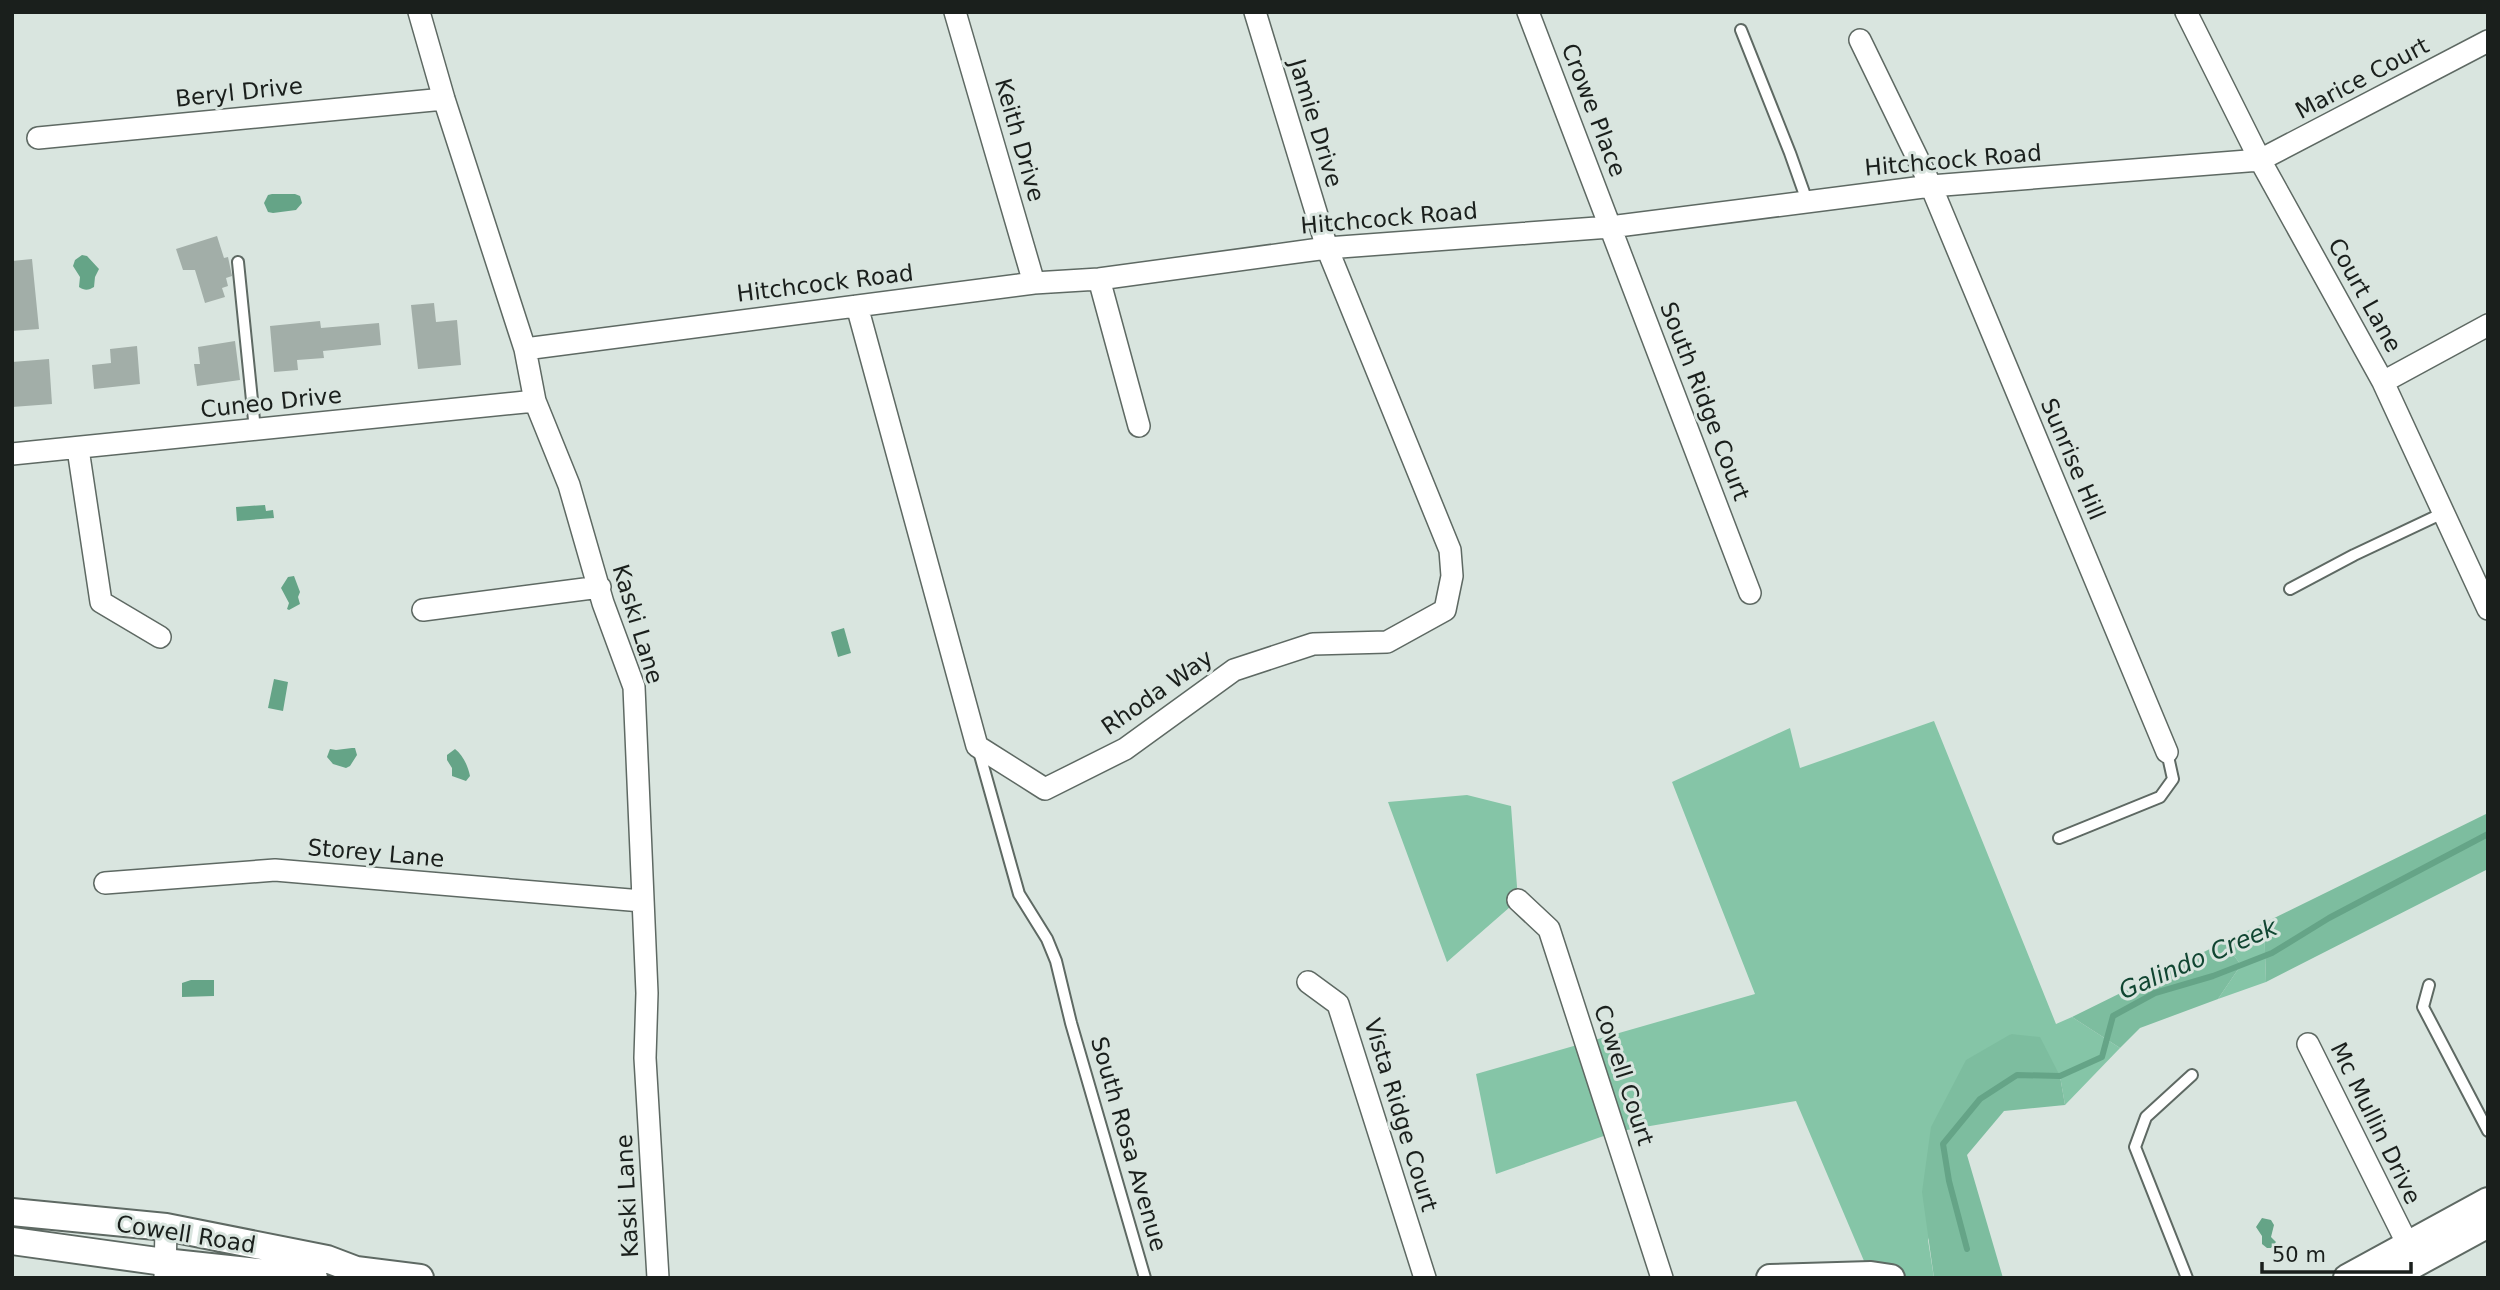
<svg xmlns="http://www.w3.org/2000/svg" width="2500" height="1290" font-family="'DejaVu Sans',sans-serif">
	<rect width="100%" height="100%" fill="#d9e5df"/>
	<path fill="#85c5a7" d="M1934,721L2056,1024L2072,1017L2120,1048L2065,1105L2060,1076L2011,1034L1928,1240L1934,1278H1770L1870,1275L1796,1101L1615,1132L1496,1174L1476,1074L1755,994L1672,782L1790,728L1800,768Z
		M1467,795L1511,806L1518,900L1447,962L1388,802Z
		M2264,923L2266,982L2218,999L2241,965L2224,942Z"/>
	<path fill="#7dbd9f" d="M2488,813V869L2266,982L2264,923Z
		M2224,942L2241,965L2218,999L2140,1028L2120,1048L2072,1017Z
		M2011,1034L2040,1037L2060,1076L2065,1105L2004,1111L1967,1155L2003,1278H1934L1922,1192L1931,1127L1966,1060Z"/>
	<path fill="#65a487" d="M272,194H295L300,196L302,203L296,210L273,213L268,212L264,203L268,195Z
		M82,255L87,256L99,269L95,277L94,287C89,290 85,291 79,287L80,277L73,266L75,260Z
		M265,505L266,511L273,510L274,518L237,521L236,507Z
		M294,576L300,592L298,597L300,604L289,610L287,609L289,603L281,588L288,577Z
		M844,628L851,653L838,657L831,632Z
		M274,679L288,682L283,711L268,708Z
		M352,748H355L357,755L350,766L346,768L333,764L327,757L330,749L336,750Z
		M455,749C463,755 468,766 470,776L466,781L452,776V768L447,760V755Z
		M191,980H214V996L182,997V983Z
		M2262,1218L2271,1220L2274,1225L2271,1237L2276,1242L2271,1248H2267L2262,1244V1236L2256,1227Z"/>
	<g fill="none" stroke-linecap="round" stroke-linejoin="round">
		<path stroke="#65a487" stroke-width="6" d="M1967,1249L1949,1181L1943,1144L1980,1099L2017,1075L2060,1076L2102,1057L2113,1016L2155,993L2213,976L2272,953L2329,918L2488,834"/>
	</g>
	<path fill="#a2aea8" d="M217,236L224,258L228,257L232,276L226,278L228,286L222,288L225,297L205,303L195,270H183L176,249Z
		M32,259L39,329L12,331V261Z
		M434,303L436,322L457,320L461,365L418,369L411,305Z
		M320,321L321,328L379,323L381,345L323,351L324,358L297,360L298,370L274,372L270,326Z
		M235,341L240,380L197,386L194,364H200L198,347Z
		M137,346L140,384L94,389L92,365L111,363L110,349Z
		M49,359L52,404L12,407V362Z"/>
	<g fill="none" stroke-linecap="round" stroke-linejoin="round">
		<g stroke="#5e6963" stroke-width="14">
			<path id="service" d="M1741,30L1790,153L1807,201
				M238,262L255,430
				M2290,589L2354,555L2443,513
				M978,748L1019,894L1047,939L1056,961L1071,1023L1145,1278
				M2059,838L2160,797L2173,779L2167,752
				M2429,985L2423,1007L2488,1131
				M2187,1278L2135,1147L2146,1117L2192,1075"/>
		</g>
		<g stroke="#5e6963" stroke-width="24">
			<path id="minor" d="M419,12L444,99L525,349L535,401L569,485L603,603L634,687L647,993L645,1058L658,1278
				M955,12L1034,283
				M1528,12L1750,593
				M2186,12L2260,160L2383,382L2488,609
				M1860,40L1931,186L2167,752
				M38,138L444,99
				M1099,279L1139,426
				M857,306L977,746L1045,789L1125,749L1234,670L1313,644L1387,642L1445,610L1452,576L1450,550L1327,248L1255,12
				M525,349L1034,283L1099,279L1327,248L1610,227L1931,186L2260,160L2488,41
				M2383,382L2488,325
				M78,449L101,602L160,637
				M12,454L535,401
				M423,610L600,587
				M105,883L275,870L642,901
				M1518,900L1549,929L1662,1278
				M1308,982L1338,1004L1425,1278
				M2308,1044L2414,1257
				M165,1278L166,1227"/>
		</g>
		<g stroke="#5e6963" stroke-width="30">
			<path id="tertiary" d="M12,1212L166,1227L327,1259L356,1270L420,1278
				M12,1241L164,1262L314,1278
				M1770,1278L1871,1275L1891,1278
				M2347,1278L2488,1201
				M2389,1278L2488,1224"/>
		</g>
		<use href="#service" stroke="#fff" stroke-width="10"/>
		<use href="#minor" stroke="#fff" stroke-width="21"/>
		<use href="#tertiary" stroke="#fff" stroke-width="26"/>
	</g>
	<g text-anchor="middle" stroke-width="6" stroke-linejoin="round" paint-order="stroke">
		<g font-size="23" fill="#1a1f1c" stroke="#d9e5df">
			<text transform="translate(2362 78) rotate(-28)" y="8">Marice Court</text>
			<text transform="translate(239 92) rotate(-6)" y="8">Beryl Drive</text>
			<text transform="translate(1594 110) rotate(69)" y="8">Crowe Place</text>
			<text transform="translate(1316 123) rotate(73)" y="8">Jamie Drive</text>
			<text transform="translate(1020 140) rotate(74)" y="8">Keith Drive</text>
			<text transform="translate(1953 160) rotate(-5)" y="8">Hitchcock Road</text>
			<text transform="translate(1389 218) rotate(-5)" y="8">Hitchcock Road</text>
			<text transform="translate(825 283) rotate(-7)" y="8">Hitchcock Road</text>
			<text transform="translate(2365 295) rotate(61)" y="8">Court Lane</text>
			<text transform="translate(1705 401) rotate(69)" y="8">South Ridge Court</text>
			<text transform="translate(271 402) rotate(-6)" y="8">Cuneo Drive</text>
			<text transform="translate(2073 459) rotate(67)" y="8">Sunrise Hill</text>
			<text transform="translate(638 624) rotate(73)" y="8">Kaski Lane</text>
			<text transform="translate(1157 692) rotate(-35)" y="8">Rhoda Way</text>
			<text transform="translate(376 853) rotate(5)" y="8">Storey Lane</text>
			<text transform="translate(1624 1075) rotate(72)" y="8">Cowell Court</text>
			<text transform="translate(1401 1115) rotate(73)" y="8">Vista Ridge Court</text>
			<text transform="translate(2376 1123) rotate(64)" y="8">Mc Mullin Drive</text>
			<text transform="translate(1129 1144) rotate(74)" y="8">South Rosa Avenue</text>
			<text transform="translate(627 1196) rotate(-93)" y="8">Kaski Lane</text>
			<text transform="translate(186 1234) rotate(9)" y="8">Cowell Road</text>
		</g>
		<g font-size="24" font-style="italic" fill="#104531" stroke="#d9e5df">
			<text transform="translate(2198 959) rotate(-23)" y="8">Galindo Creek</text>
		</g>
	</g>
	<rect width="2500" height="1290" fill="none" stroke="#1a1f1c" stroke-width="28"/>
	<path d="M2262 1262v10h149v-10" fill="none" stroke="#1a1f1c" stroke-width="3.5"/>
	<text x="2272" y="1262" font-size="21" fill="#1a1f1c" stroke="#d9e5df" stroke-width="5" paint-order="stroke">50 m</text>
</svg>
